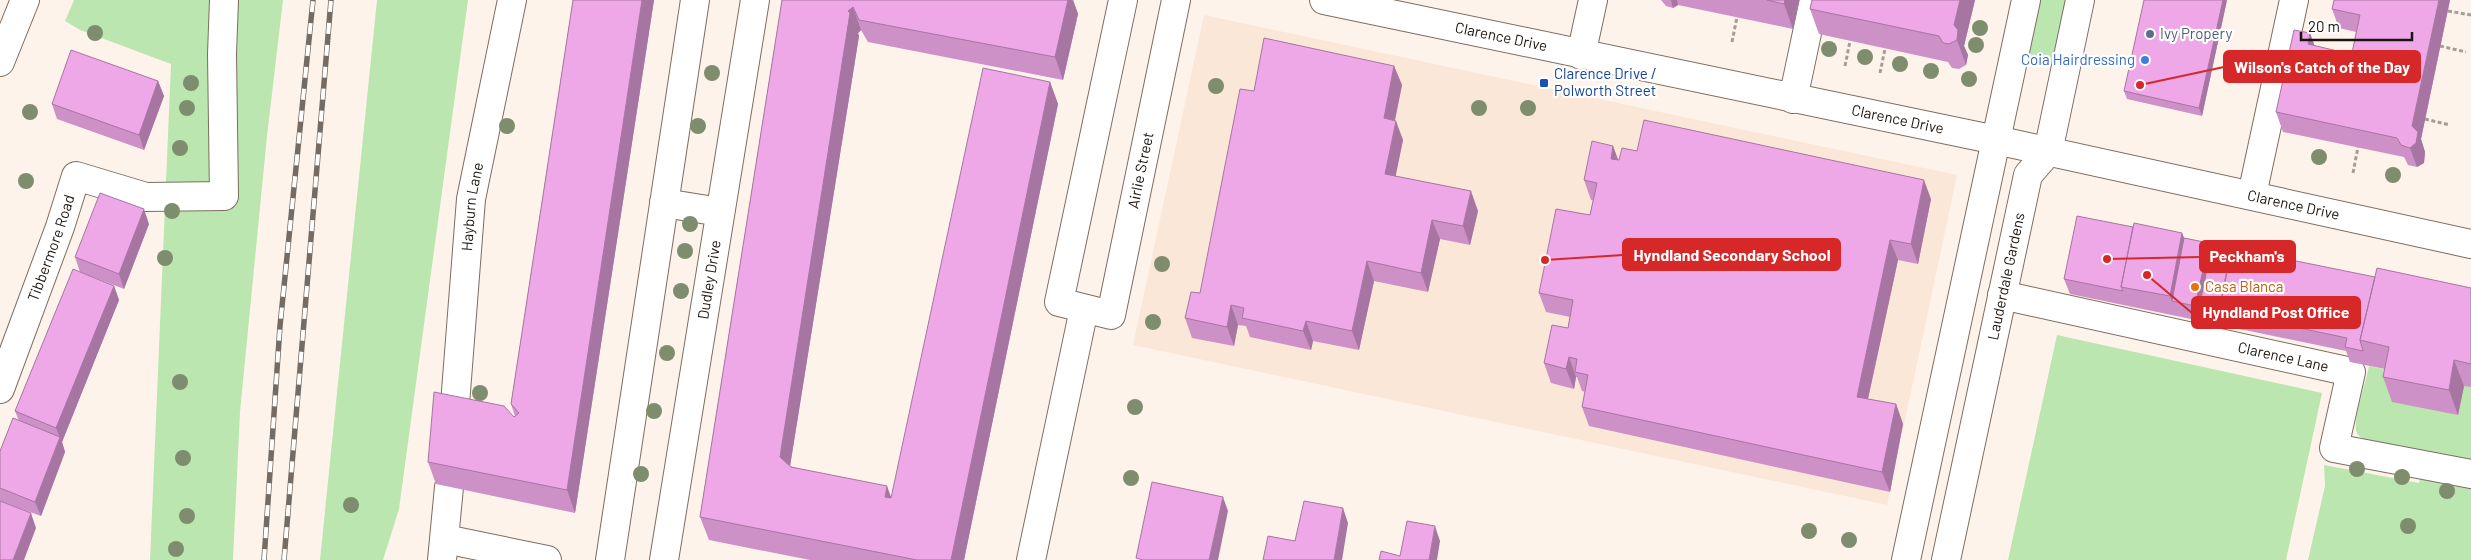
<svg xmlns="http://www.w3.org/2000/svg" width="2471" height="560" font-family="Barlow,sans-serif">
	<rect width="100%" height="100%" fill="#fef3ea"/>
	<path fill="#fae7d7" d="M1204,15L1957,175L1887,505L1133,345Z"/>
	<path fill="#bce6af" d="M74,0H283L267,136L240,412L233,560H150L171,64L80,30L65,21Z
		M377,0H468L399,509L383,560H320Z
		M2039,0H2068L2056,55L2051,62C2039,63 2031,62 2028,49Z
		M2057,335L2322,393L2286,560H2008Z
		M2369,366L2471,387V461L2364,439C2360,437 2357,435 2356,430C2354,416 2366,381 2369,366Z
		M2324,465L2419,483L2421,475L2471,487V560H2308L2325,486Z"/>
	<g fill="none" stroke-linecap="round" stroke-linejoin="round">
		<g stroke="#7d6d60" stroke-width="30">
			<g id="minor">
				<path id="s1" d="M1123,0L1059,302L1111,315L1176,0"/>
				<path id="s2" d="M1324,0L1996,140L2471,244"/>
				<path d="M1581,55L1593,0"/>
				<path d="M0,62L25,0"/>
				<path d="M1793,99L1814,0"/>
				<path d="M2252,195L2294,0"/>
				<path d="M664,203L720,212"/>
				<path id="s3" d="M2002,295L2351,372L2334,448L2471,474"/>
				<path id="s4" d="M0,389L60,227L76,176L146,197L224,196L222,54L224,0"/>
				<path id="s5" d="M454,417L471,199L512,0"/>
				<path d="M445,539L547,560"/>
				<path d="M442,560L449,487"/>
				<path d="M610,560L695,0"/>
				<path id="s6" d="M664,560L755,0"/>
				<path d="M1031,560L1084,309"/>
				<path d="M1906,560L2026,0"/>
				<path id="s7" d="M1946,560L2028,175L2048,152L2080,0"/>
			</g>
		</g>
		<path stroke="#a69d96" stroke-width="3" stroke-dasharray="4 2.5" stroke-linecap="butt" d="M2448,11L2471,15
			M1732,42L1737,17
			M2440,46L2466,52
			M1845,66L1850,41
			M1880,73L1885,49
			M2425,119L2450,125
			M2353,173L2358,147"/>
		<use href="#minor" stroke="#fff" stroke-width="28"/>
		<g stroke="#736b64" stroke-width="5.5">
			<path id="rail" d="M264,560L280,326L313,0
				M284,560L331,0"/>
		</g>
		<use href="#rail" stroke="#fff" stroke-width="4" stroke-dasharray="11" stroke-linecap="butt"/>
	</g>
	<g fill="#7e8d6d">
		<circle cx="1980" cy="28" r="8"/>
		<circle cx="95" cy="33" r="8"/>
		<circle cx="1976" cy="45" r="8"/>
		<circle cx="1829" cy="49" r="8"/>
		<circle cx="1865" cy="57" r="8"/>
		<circle cx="1900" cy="64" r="8"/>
		<circle cx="1931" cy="71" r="8"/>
		<circle cx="712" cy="73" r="8"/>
		<circle cx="1969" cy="79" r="8"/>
		<circle cx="191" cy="83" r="8"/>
		<circle cx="1216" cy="86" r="8"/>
		<circle cx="187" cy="108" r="8"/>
		<circle cx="1479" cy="108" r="8"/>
		<circle cx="1528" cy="108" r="8"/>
		<circle cx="30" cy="112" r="8"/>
		<circle cx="507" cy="126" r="8"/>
		<circle cx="698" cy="126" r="8"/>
		<circle cx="180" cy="148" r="8"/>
		<circle cx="2319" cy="157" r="8"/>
		<circle cx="2393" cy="175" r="8"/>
		<circle cx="26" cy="181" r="8"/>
		<circle cx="172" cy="211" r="8"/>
		<circle cx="690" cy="224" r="8"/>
		<circle cx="685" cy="251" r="8"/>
		<circle cx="165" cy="258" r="8"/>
		<circle cx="1162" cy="264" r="8"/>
		<circle cx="681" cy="291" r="8"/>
		<circle cx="1153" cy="322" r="8"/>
		<circle cx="667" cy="353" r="8"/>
		<circle cx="180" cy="382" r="8"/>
		<circle cx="480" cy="393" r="8"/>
		<circle cx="1135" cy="407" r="8"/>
		<circle cx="654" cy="411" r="8"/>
		<circle cx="183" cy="458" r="8"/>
		<circle cx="2357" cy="469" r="8"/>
		<circle cx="641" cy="474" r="8"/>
		<circle cx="2402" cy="477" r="8"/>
		<circle cx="1131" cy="478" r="8"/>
		<circle cx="2447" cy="491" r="8"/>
		<circle cx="351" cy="505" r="8"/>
		<circle cx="187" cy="516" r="8"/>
		<circle cx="2408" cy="526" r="8"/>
		<circle cx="1809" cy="531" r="8"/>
		<circle cx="1849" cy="540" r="8"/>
		<circle cx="176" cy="549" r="8"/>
	</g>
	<path fill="#cd90c7" d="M573,0H654L575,513L436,484L428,462L515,416L511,404Z
		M782,0H1073L1078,14L1063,80L868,42L861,30L858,33L859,36L790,466L891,498L1050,82L1058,104L964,560H810L709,540L700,517Z
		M1661,0H1799L1793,29L1678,5L1673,8L1666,6Z
		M1812,0H1975L1964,46L1968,55L1966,65L1959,69L1952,68L1948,62L1819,34L1810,9Z
		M2227,0L2202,116L2127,99L2124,91Z
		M2450,0L2421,139L2425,152L2424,163L2417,167L2408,165L2404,157L2283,132L2276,112L2315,46L2350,63L2356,32L2339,28L2332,9Z
		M1394,66L1402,85L1395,121L1403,140L1395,176L1478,211L1470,245L1440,239L1428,292L1374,281L1359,350L1313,341L1311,350L1250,337L1246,326L1238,325L1234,346L1192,338L1185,318L1200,293L1254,91Z
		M158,81L164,96L144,150L57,119L52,104Z
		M1613,146L1618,160L1637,151L1931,199L1918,264L1898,260L1868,399L1896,404L1903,424L1890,492L1589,426L1582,407L1585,392L1582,391L1577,377H1576L1574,389L1551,383L1544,363L1568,328L1570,317L1546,312L1539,293L1590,215L1593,200H1591L1584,180Z
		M149,224L124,289L80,272L75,257Z
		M2133,227L2182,233L2184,238L2211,250L2230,254L2375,277L2471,288V387L2464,386L2458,415L2392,402L2383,377L2385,369L2350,362L2346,351L2070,294L2064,279Z
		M114,286L119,300L62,442L65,452L41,516L0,501V451L19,421L15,411Z"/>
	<path fill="#a775a2" d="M642,0H654L575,513L567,490Z
		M1068,0H1073L1078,14L1063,80L1055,57Z
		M1671,0H1677L1678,5L1673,8Z
		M1785,0H1799L1793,29L1784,4Z
		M1960,0H1975L1964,46L1968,55L1966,65L1957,40L1954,25Z
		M2223,0H2227L2202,116L2199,108Z
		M2439,0H2450L2421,139L2425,152L2424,163L2417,167L2410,148L2412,126Z
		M853,7L861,30L858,33L859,36L788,479L780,457L848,11Z
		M2310,33L2317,52L2308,44Z
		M2346,53L2353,72L2344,66Z
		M1394,66L1402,85L1391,138L1384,118Z
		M158,81L164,96L144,150L139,135Z
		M1050,82L1058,104L964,560H951Z
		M1396,121L1403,140L1392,194L1385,174Z
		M1613,146L1620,165L1611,159Z
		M1924,180L1931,199L1918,264L1911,244Z
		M1471,191L1478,211L1470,245L1463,226Z
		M144,209L149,224L124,289L119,274Z
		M1432,220L1440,239L1428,292L1421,273Z
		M2182,233L2190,253L2172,301L2170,296Z
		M1890,240L1898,260L1864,417L1857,397Z
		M2209,243L2214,258L2198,313L2195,306Z
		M1367,261L1374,281L1359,350L1352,331Z
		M114,286L119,300L62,442L65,452L41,516L35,502L60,438L56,428Z
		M1231,305L1238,325L1234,346L1227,327Z
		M1306,321L1313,341L1311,350L1303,331Z
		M1569,357L1576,377L1574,389L1566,369Z
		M2454,360L2464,386L2458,415L2449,390Z
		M1896,404L1903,424L1890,492L1882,472Z
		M887,486L895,508L885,497Z
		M1223,497L1228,511L1218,560H1209Z
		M1343,508L1348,523L1342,560H1334Z
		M31,513L36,528L24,560H13Z
		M1435,526L1440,541L1437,560H1429Z"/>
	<path fill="#eea7e7" stroke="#a775a2" d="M573,0H642L567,490L428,462L434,392L504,406L514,417L519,413L511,404Z
		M782,0H1068L1055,57L859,20L853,7L848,11L850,13L780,457L791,467L887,486L885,497L891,498L983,68L1050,82L951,560H917L700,517Z
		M1767,0H1785L1784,4Z
		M1812,0H1960L1954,25L1958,30L1957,40L1949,44L1943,43L1939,36L1810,9Z
		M2144,0H2223L2199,108L2124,91Z
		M2334,0H2439L2412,126L2418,132L2416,143L2410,148L2401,145L2397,138L2276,112L2294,30L2310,33L2308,44L2346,53L2344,66L2349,67L2360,15L2332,9Z
		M1264,38L1394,66L1384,118L1396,121L1385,174L1471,191L1463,226L1432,220L1421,273L1367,261L1352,331L1306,321L1303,331L1242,318L1244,308L1231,305L1227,327L1185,318L1191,292L1200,293L1240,89L1254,91Z
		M71,50L158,81L139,135L52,104Z
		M1644,120L1924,180L1911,244L1890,240L1857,397L1896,404L1882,472L1582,407L1588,375L1575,372L1577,359L1569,357L1566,369L1544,363L1552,325L1568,328L1573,300L1539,293L1556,209L1590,215L1597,183L1584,180L1592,141L1613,146L1611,159L1619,160L1622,148L1637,151Z
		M100,193L144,209L119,274L75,257Z
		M2077,216L2133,227L2121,287L2123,291L2064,279Z
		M2134,223L2182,233L2170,296L2121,287Z
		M2184,238L2209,243L2195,306L2172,301Z
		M2232,248L2375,277L2360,340L2363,351L2345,347L2347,338L2219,311Z
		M2211,250L2230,254L2219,311L2221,318L2198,313Z
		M2377,268L2471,288V364L2454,360L2449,390L2383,377L2389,347L2360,340Z
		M73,269L114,286L56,428L15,411Z
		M13,418L60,437L35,502L0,488V451Z
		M1152,482L1223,497L1209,560H1143L1136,558Z
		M0,501L31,513L13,560H0Z
		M1304,501L1343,508L1334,560H1263L1268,536L1295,541Z
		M1407,521L1435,526L1429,560H1379L1381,551L1400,556Z"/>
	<circle fill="#5c6f8a" stroke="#fff" stroke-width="2" cx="2150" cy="34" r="5"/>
	<circle fill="#3f7fe0" stroke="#fff" stroke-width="2" cx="2145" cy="60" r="5"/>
	<rect fill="#1a4fb4" stroke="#fff" stroke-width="2" x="1539" y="78" width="10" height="10" rx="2.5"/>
	<circle fill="#e8710a" stroke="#fff" stroke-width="2" cx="2195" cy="287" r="5"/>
	<g text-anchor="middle" stroke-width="4.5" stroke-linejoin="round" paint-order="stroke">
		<g font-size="15" fill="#4e5e75" stroke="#fff" text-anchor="start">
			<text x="2160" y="39">Ivy Propery</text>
		</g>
		<g font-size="15" fill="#1b1510" stroke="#fff">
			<text dy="5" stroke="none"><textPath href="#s2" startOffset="181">Clarence Drive</textPath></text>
			<text dy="5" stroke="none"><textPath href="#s2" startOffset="586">Clarence Drive</textPath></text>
			<text dy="5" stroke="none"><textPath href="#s1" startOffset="510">Airlie Street</textPath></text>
			<text dy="5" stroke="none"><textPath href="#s2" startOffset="991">Clarence Drive</textPath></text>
			<text dy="5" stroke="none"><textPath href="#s5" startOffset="211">Hayburn Lane</textPath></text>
			<text dy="5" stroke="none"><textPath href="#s4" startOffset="150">Tibbermore Road</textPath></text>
			<text dy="5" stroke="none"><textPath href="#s7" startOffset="290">Lauderdale Gardens</textPath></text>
			<text dy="5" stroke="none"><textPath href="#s6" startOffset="284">Dudley Drive</textPath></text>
			<text dy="5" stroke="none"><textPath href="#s3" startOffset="288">Clarence Lane</textPath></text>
		</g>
		<g font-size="15" fill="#366cbe" stroke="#fff" text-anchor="end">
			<text x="2135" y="65">Coia Hairdressing</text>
		</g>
		<g font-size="15" fill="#164399" stroke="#fff" text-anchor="start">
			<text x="1554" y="79">Clarence Drive /<tspan x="1554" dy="17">Polworth Street</tspan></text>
		</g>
		<g font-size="15" fill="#c56008" stroke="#fff" text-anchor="start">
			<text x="2205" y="292">Casa Blanca</text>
		</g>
	</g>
	<path fill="none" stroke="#d62828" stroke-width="2" d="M2140 85L2224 67M1545 260L1623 255M2107 259L2200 257M2147 275L2192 313"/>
	<g fill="#d62828" stroke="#fff" stroke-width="2">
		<circle cx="2140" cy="85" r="5"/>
		<circle cx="1545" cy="260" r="5"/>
		<circle cx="2107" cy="259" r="5"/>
		<circle cx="2147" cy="275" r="5"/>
	</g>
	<g fill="#d62828" stroke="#d62828" stroke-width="2">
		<rect x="2224" y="51" width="196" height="31" rx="5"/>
		<rect x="1623" y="239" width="217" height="31" rx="5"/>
		<rect x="2200" y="241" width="95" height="31" rx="5"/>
		<rect x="2192" y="297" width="168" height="31" rx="5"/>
	</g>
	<g font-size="16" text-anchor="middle" font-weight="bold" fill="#fff">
		<text x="2322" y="73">Wilson's Catch of the Day</text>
		<text x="1732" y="261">Hyndland Secondary School</text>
		<text x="2247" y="262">Peckham's</text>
		<text x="2276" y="318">Hyndland Post Office</text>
	</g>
	<path d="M2301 32v8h111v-8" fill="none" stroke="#1b1510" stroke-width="2.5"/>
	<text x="2308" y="32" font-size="15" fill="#1b1510" stroke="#ffffff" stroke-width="4" paint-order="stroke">20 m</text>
</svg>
